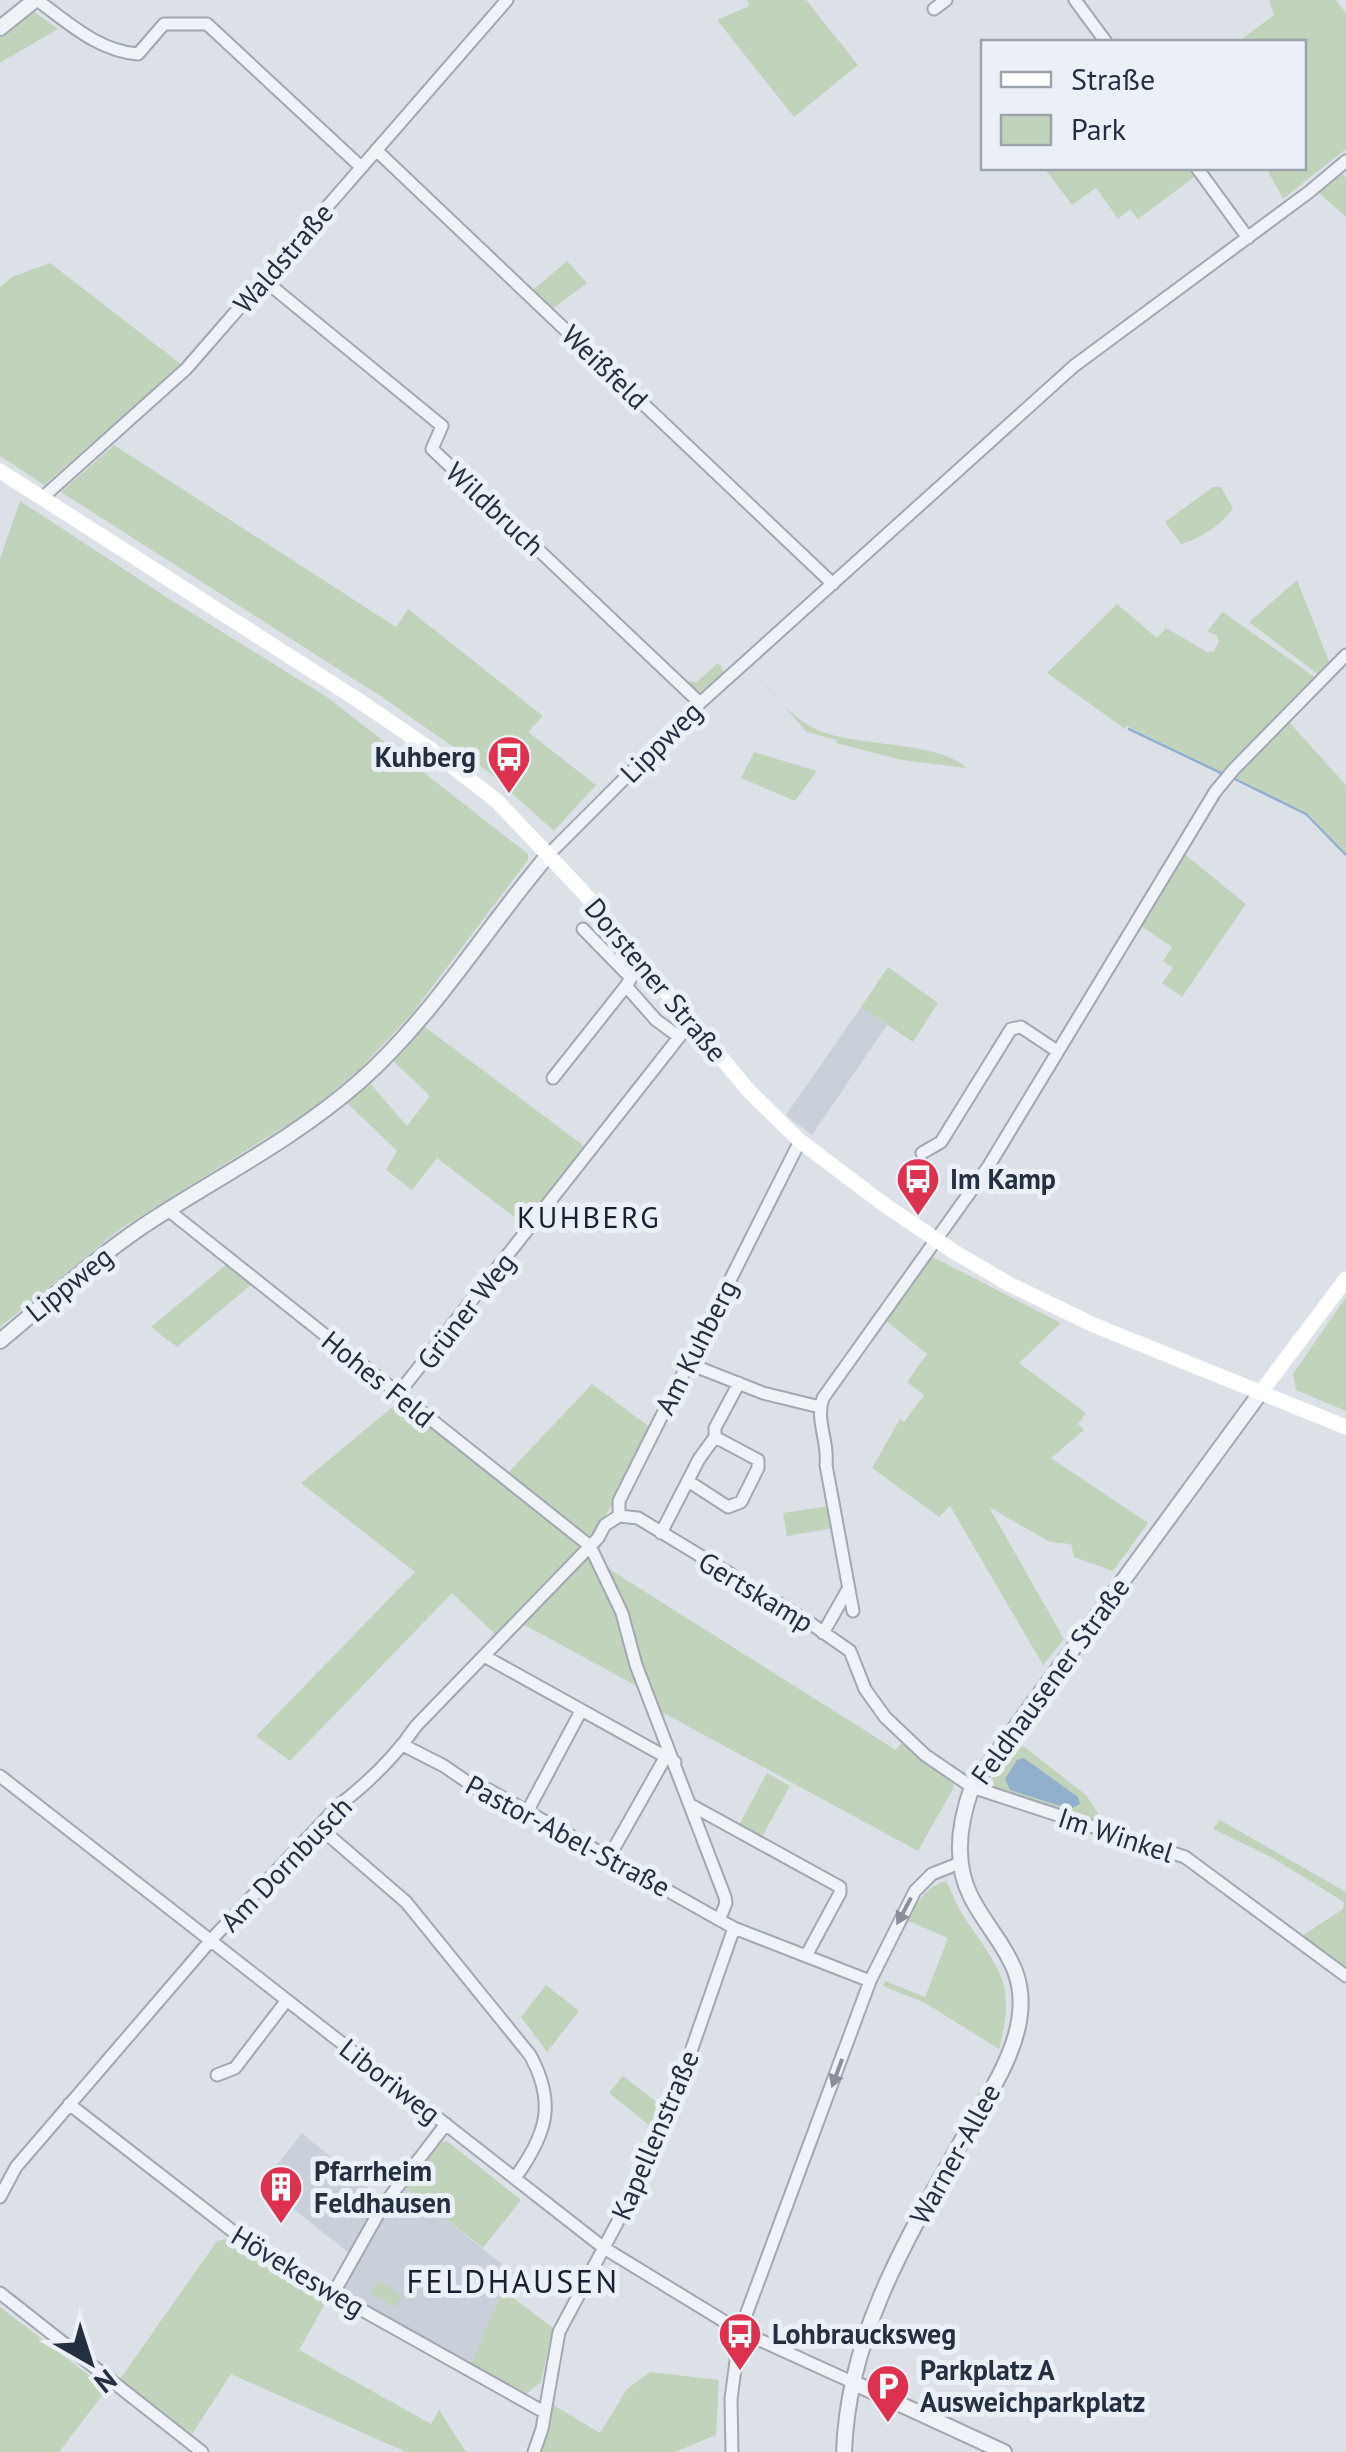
<svg xmlns="http://www.w3.org/2000/svg" width="1346" height="2452" font-family="'PT Sans',sans-serif">
	<rect width="100%" height="100%" fill="#dce1e8"/>
	<path fill="#cad0da" d="M861,1007L887,1025L812,1135L786,1115Z
		M302,2133L381,2199L349,2253L262,2184Z
		M405,2187L512,2272L471,2363L347,2294L344,2285L384,2214Z"/>
	<path fill="#c2d3bc" d="M747,0H806L858,65L794,117L717,20L749,6Z
		M1269,0H1336L1346,13V149L1283,199L1266,168H1304V42H1238L1274,15Z
		M33,11L58,29L0,63V38Z
		M1044,168H1191L1197,175L1138,219L1130,209L1118,219L1096,188L1072,205Z
		M1342,173L1346,178V217L1319,193Z
		M567,261L587,283L552,309L533,290Z
		M50,263L182,365L44,485L0,456V287L12,277Z
		M114,445L396,627L408,609L543,716L528,732L596,785L554,831L486,770L382,697L61,492Z
		M1213,487H1221L1233,508C1224,523 1198,540 1181,544L1165,522Z
		M20,501L174,602L327,697L528,854V860L411,1015L358,1071L308,1112L120,1229L0,1327V559Z
		M1297,580L1330,664L1319,675L1249,622Z
		M1117,604L1157,638L1166,628L1207,652L1214,651L1219,641L1216,635L1207,631L1223,612L1316,678L1222,772L1127,726L1125,729L1047,673Z
		M718,663L725,672L704,691L697,692L687,681L697,682Z
		M749,668C769,690 790,718 818,730C855,747 941,741 966,768L902,760L836,743L837,740L807,732Z
		M1288,721L1346,785V853L1307,813L1236,778Z
		M754,752L817,771L795,801L741,778Z
		M1182,852L1246,904L1182,997L1162,983L1173,968L1163,961L1172,947L1138,924Z
		M888,967L938,1003L913,1042L861,1007Z
		M421,1024L588,1149L526,1226L437,1158L412,1190L386,1170L397,1151L345,1101L367,1080L407,1126L430,1096L390,1058Z
		M931,1256L1061,1323L1019,1363L1086,1413L1078,1424L1084,1430L1051,1458L1148,1523L1113,1571L1074,1557L1071,1544L1050,1542L989,1507L1064,1639L1043,1665L950,1506L939,1517L872,1468L900,1419L904,1422L924,1395L907,1382L927,1354L885,1320Z
		M227,1264L252,1284L177,1347L151,1327Z
		M1346,1297V1411L1296,1390L1293,1374Z
		M592,1384L651,1428L596,1535H583L507,1474Z
		M395,1405H404L580,1543L579,1549L496,1635L452,1593L290,1761L256,1736L415,1572L301,1483Z
		M829,1506L833,1528L787,1536L783,1513Z
		M586,1559L596,1561L644,1690L523,1624Z
		M609,1569L896,1750L903,1741L953,1781L954,1787L918,1851L660,1711Z
		M1018,1742L1086,1795L1108,1828L995,1789L992,1778Z
		M767,1773L790,1786L762,1837L739,1825Z
		M1220,1820L1346,1892V1968L1302,1936L1343,1909L1344,1902L1271,1857L1213,1829Z
		M946,1881C952,1892 957,1906 964,1917C999,1969 1017,1982 999,2049L925,2003L883,1986L885,1981L925,1997L948,1938L908,1921C916,1903 927,1886 946,1881Z
		M546,1985L579,2011L547,2052L521,2017Z
		M623,2076L663,2107L654,2129L609,2093Z
		M447,2141L521,2200L483,2248L405,2187L439,2144Z
		M226,2239L329,2297L299,2350L431,2424L439,2410L466,2452H406L231,2374L192,2434L120,2379L217,2241Z
		M379,2280L403,2296L395,2308L371,2292Z
		M503,2290L553,2328L541,2382L526,2394L471,2363Z
		M0,2307L107,2389L59,2452H0Z
		M650,2372L719,2380L716,2435L675,2452H540L552,2404L600,2433L627,2389Z"/>
	<path fill="#92b0cd" d="M1024,1758L1078,1797L1080,1804L1070,1809L1010,1790L1005,1779L1017,1760Z"/>
	<g fill="none" stroke-linecap="round" stroke-linejoin="round">
		<path stroke="#92b0cd" stroke-width="2.5" d="M1129,729L1221,773
			M1235,779L1306,814L1346,855"/>
		<g stroke="#a1a8b2" stroke-width="15">
			<path id="minor" d="M37,0C69,23 98,51 138,54L164,24H207L361,167
				M1075,0L1106,42
				M934,9L946,0
				M376,150L833,584
				M1197,168L1248,238
				M264,280L442,426L432,449L700,703
				M42,498L186,369L507,0
				M549,854L700,703L1074,366L1309,192L1346,161
				M583,929L631,978L626,986L656,1020L678,1036
				M553,1078L626,986
				M922,1153L941,1142L1011,1029L1021,1027L1057,1051
				M168,1210L590,1546L622,1613L636,1665L725,1897L726,1903L720,1918
				M687,1363L763,1393L820,1407
				M398,1394L691,1022
				M688,1481L728,1507L741,1502L758,1468V1460L715,1437
				M619,1516L638,1518L732,1575L769,1602L780,1604L810,1623L850,1651
				M661,1533L699,1459L715,1437V1428L739,1383
				M853,1611L826,1465C829,1442 815,1420 823,1398L988,1167L1215,792L1234,769L1346,655
				M823,1633L847,1591
				M850,1651L865,1689L885,1717L925,1755L972,1787L1185,1857L1346,1976
				M484,1656L675,1762
				M403,1745L444,1766L476,1788L489,1790L734,1928L870,1981
				M0,1776L604,2248L740,2331L852,2382
				M691,1805L840,1887V1893L806,1956
				M527,1812L581,1711
				M319,1827L406,1902L530,2055C557,2104 546,2135 515,2178
				M609,1857L665,1758
				M217,2075L235,2068L287,2000
				M69,2104L262,2254L544,2412
				M0,2197L16,2167L211,1940L338,1806C368,1783 395,1757 416,1726L598,1538L605,1525L619,1516V1501L800,1141
				M0,2293L202,2452
				M333,2294L382,2207L446,2124
				M534,2452L542,2429L559,2332L642,2176L675,2097L734,1928
				M732,2452L731,2399L740,2331L870,1981L915,1891L932,1874L960,1863"/>
		</g>
		<g stroke="#a1a8b2" stroke-width="18">
			<path id="tertiary" d="M0,28L35,0
				M0,1341C47,1302 93,1260 143,1226C216,1178 293,1140 359,1082C433,1017 485,929 549,854
				M852,2382L1004,2452
				M844,2452C848,2334 908,2237 964,2137C985,2100 1012,2062 1019,2021C1029,1965 993,1940 971,1897C953,1862 959,1823 972,1787L1261,1392"/>
		</g>
		<use href="#minor" stroke="#eff2f6" stroke-width="11"/>
		<use href="#tertiary" stroke="#eff2f6" stroke-width="14"/>
		<path stroke="#fff" stroke-width="15" d="M0,471L358,700L430,749L497,801L583,892L749,1091L800,1141L882,1203L956,1253L1009,1284L1096,1326L1346,1427
			M1261,1392L1346,1279"/>
	</g>
	<defs><path id="oneway-solid" d="M-6-.8H1V-3.2L6.5 0L1 3.2V.8H-6Z" transform="scale(2.5)"/></defs>
	<g fill="#8a909b">
		<use href="#oneway-solid" transform="translate(904 1911) rotate(118)"/>
		<use href="#oneway-solid" transform="translate(837 2073) rotate(110)"/>
	</g>
	<defs>
		<g id="bus-pin" transform="scale(2.25)"><path d="M0 17L-7.5 6A9.5 9.5 0 1 1 7.5 6Z" fill="#dd314f" stroke="#ebf0f6"/><path d="M-5-6H5V4H4V6H2V4H-2V6H-4V4H-5ZM-3.5-4V0h7V-4ZM-3.5 1.2v1.5H-2V1.2ZM2 1.2v1.5H3.5V1.2Z" fill="#fff"/></g>
		<g id="building-pin" transform="scale(2.25)"><path d="M0 17L-7.5 6A9.5 9.5 0 1 1 7.5 6Z" fill="#dd314f" stroke="#ebf0f6"/><path d="M-4-6H4V6H1V3H-1V6H-4ZM-2.5-4.3h1.7v1.8h-1.7ZM.8-4.3h1.7v1.8H.8ZM-2.5-1h1.7V.8h-1.7ZM.8-1h1.7V.8H.8Z" fill="#fff"/></g>
		<g id="parking-pin" transform="scale(2.25)"><path d="M0 17L-7.5 6A9.5 9.5 0 1 1 7.5 6Z" fill="#dd314f" stroke="#ebf0f6"/><path d="M-3.5-5.5H1a3.5 3.5 0 0 1 0 7H-1V5.5H-3.5ZM-1-3.4V-.6H.8a1.4 1.4 0 0 0 0-2.8Z" fill="#fff"/></g>
	</defs>
	<g fill-rule="evenodd">
		<use href="#bus-pin" x="509" y="757"/>
		<use href="#bus-pin" x="918" y="1179"/>
		<use href="#building-pin" x="281" y="2187"/>
		<use href="#bus-pin" x="740" y="2334"/>
		<use href="#parking-pin" x="888" y="2386"/>
	</g>
	<g text-anchor="middle" stroke-width="10" stroke-linejoin="round" paint-order="stroke">
		<g font-size="28" fill="#242f40" stroke="#ebf0f6">
			<text transform="translate(283 258) rotate(-49)" y="10">Waldstraße</text>
			<text transform="translate(605 367) rotate(44)" y="10">Weißfeld</text>
			<text transform="translate(495 509) rotate(43)" y="10">Wildbruch</text>
			<text transform="translate(661 742) rotate(-45)" y="10">Lippweg</text>
			<text transform="translate(656 980) rotate(50)" y="10">Dorstener Straße</text>
			<text transform="translate(69 1284) rotate(-39)" y="10">Lippweg</text>
			<text transform="translate(466 1311) rotate(-52)" y="10">Grüner Weg</text>
			<text transform="translate(696 1347) rotate(-63)" y="10">Am Kuhberg</text>
			<text transform="translate(378 1379) rotate(39)" y="10">Hohes Feld</text>
			<text transform="translate(756 1592) rotate(31)" y="10">Gertskamp</text>
			<text transform="translate(1050 1681) rotate(-54)" y="10">Feldhausener Straße</text>
			<text transform="translate(1116 1835) rotate(18)" y="10">Im Winkel</text>
			<text transform="translate(568 1836) rotate(28)" y="10">Pastor-Abel-Straße</text>
			<text transform="translate(286 1864) rotate(-46)" y="10">Am Dornbusch</text>
			<text transform="translate(390 2081) rotate(38)" y="10">Liboriweg</text>
			<text transform="translate(655 2135) rotate(-67)" y="10">Kapellenstraße</text>
			<text transform="translate(955 2154) rotate(-61)" y="10">Warner-Allee</text>
			<text transform="translate(298 2271) rotate(31)" y="10">Hövekesweg</text>
		</g>
		<g font-size="28" font-weight="bold" fill="#242f40" stroke="#ebf0f6" text-anchor="start">
			<text x="476" y="767" text-anchor="end">Kuhberg</text>
			<text x="950" y="1189">Im Kamp</text>
			<text x="314" y="2181">Pfarrheim<tspan x="314" dy="32">Feldhausen</tspan></text>
			<text x="772" y="2344">Lohbraucksweg</text>
			<text x="920" y="2380">Parkplatz A<tspan x="920" dy="32">Ausweichparkplatz</tspan></text>
		</g>
		<g font-size="30" letter-spacing="2.5" fill="#172030" stroke="#ebf0f6">
			<text x="589" y="1228">KUHBERG</text>
		</g>
		<g font-size="32" letter-spacing="2.5" fill="#172030" stroke="#ebf0f6">
			<text x="513" y="2293">FELDHAUSEN</text>
		</g>
	</g>
	<rect x="981" y="40" width="325" height="130" fill="#ebf0f6" stroke="#9ba3ad" stroke-width="2.5"/>
	<rect x="1001" y="72" width="50" height="15" fill="#ffffff" stroke="#9ba3ad" stroke-width="2.5"/>
	<text x="1071" y="90" font-size="30" fill="#242f40">Straße</text>
	<rect x="1001" y="115" width="50" height="30" fill="#c2d3bc" stroke="#9ba3ad" stroke-width="2.5"/>
	<text x="1071" y="140" font-size="30" fill="#242f40">Park</text>
	<g transform="translate(90 2362) rotate(141)" stroke="#ebf0f6" stroke-width="8" paint-order="stroke">
	<path d="M0-8L18 38L0 25L-18 38Z" fill="#242f40"/>
	<text y="-15" font-size="28" font-weight="bold" text-anchor="middle" fill="#242f40">N</text>
	</g>
</svg>
